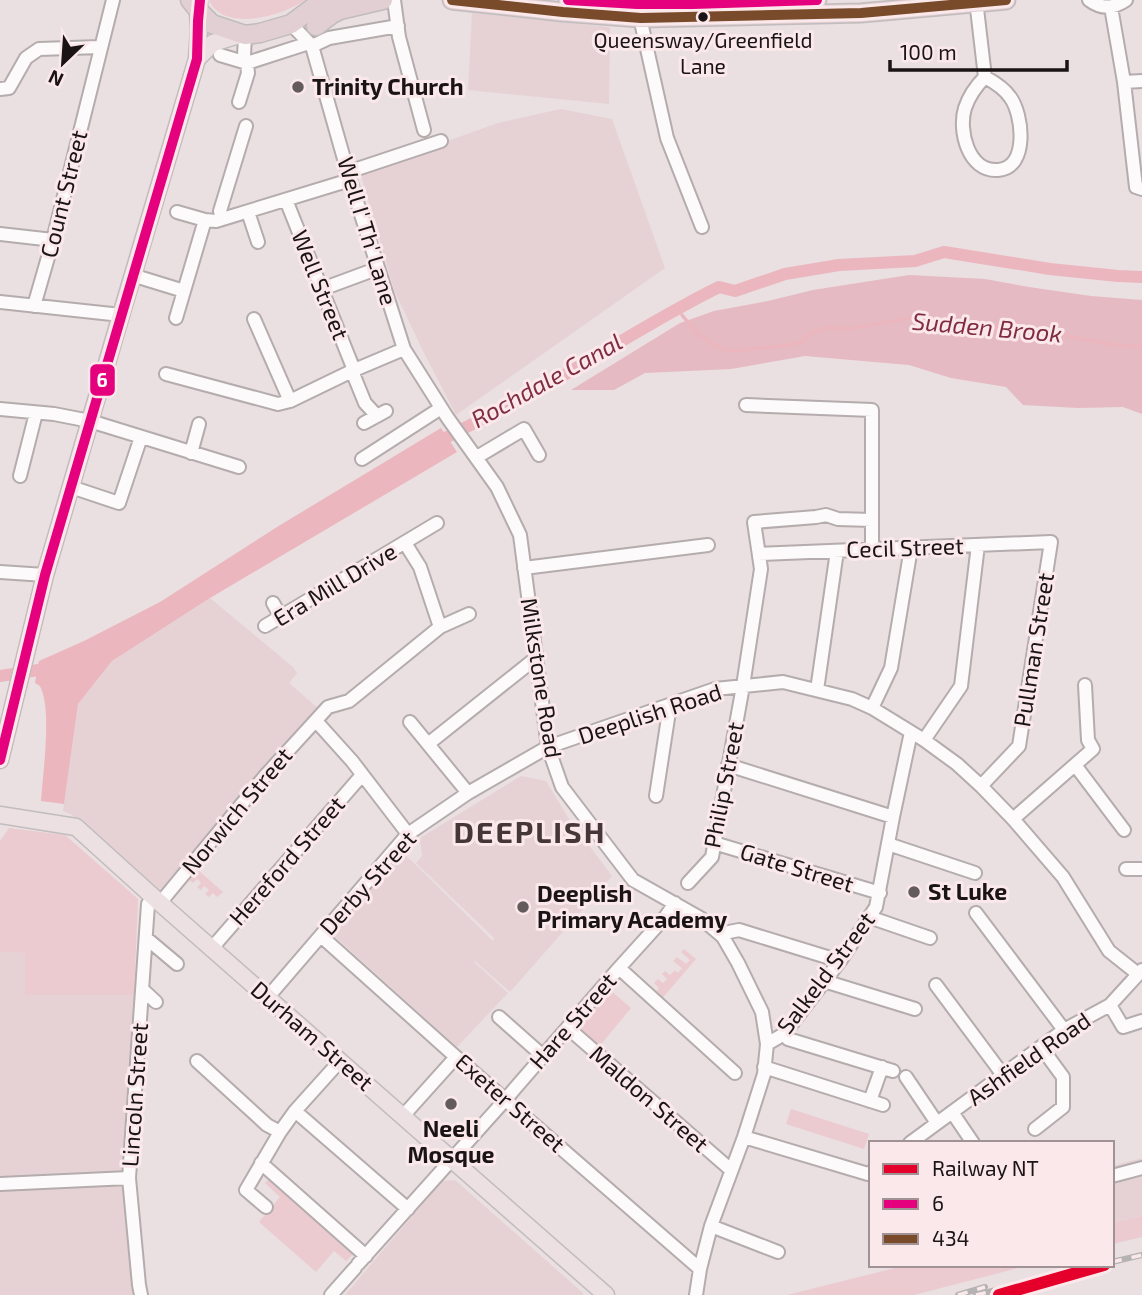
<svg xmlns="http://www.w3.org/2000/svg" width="1142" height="1295" font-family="'Exo 2',sans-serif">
	<rect width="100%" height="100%" fill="#eadfe1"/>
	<path fill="#e6d2d5" d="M472,13L610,27L609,104L468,90Z
		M561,109L612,119L665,268L456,415L423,351L394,290L360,172L498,123Z
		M210,598L293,667L297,673L289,683L319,709L159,891L72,815L63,811L78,704L112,661Z
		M521,776L546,781L569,819L612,876L510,992L475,961L474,962L508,993L457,1047L331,933L401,852L412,861L493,941L494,938L416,863L422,856L420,838Z
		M0,952L25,953V995H138L137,1161L134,1172L139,1295H0Z
		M1142,1158V1216L1112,1223V1166Z
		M455,1180L583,1293V1295H345L442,1181Z"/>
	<path fill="#ebcbd0" d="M209,0H305C283,16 223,33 209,0Z
		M9,828L65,835L138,899L134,995H25V953L0,952V841Z
		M198,870L223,892L217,897L213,893L209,897L205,894L209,890L204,886L201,890L197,887L201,883L197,879L193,883L189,880Z
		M684,949L696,959L659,1002L647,991L650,987L656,992L659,988L654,983L658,979L663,983L667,979L662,974L665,971L670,975L675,970L678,973L682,968L673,961L677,957L686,964L690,960L681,952Z
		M610,990L631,1008L598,1048L576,1030Z
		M791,1109L869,1134L864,1149L786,1124Z
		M272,1176L356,1251L346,1261L334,1251L316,1272L259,1222L280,1197L265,1183Z
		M1142,1216V1237L1112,1244V1223Z
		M907,1265H1030L914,1295H787Z"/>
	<path fill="#e6bac2" d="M909,275L985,279L1029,287L1091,296L1142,300V414L1123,407L1078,408L1023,405L1006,387L951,378L909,365L805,356L731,369L645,373L614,390H571L680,323L714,311L768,301L813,290Z"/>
	<path fill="#ebb6be" d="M441,428L457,452L210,598L112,661L78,704L64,804L41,801C43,773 51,715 42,691C40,685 40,686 35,683L39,661L84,641L160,602L277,527Z"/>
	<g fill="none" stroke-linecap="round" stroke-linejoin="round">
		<path stroke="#ebb6be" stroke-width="3.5" d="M682,315C695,332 711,349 734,351L790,345L801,342L810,334L829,327L848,329L911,318L1027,329L1110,344L1142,347"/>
		<path stroke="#ebb6be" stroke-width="12" d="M435,444C466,426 499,412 531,394C594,359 654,319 719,287L735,291L785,274L839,265L915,261L944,252L1050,269L1118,276L1142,277
			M0,676L51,668"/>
		<g stroke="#b4acad" stroke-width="16">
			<path id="minor" d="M394,0L399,37L424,130
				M976,0L985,77
				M1089,0C1101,9 1113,9 1126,0
				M1111,7L1124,82L1136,187L1142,189
				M639,13L667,138L702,227
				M291,24L312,46L350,180L404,349L447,417L497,487L520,535L548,747L562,787L633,880L702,919L723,937L738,963L762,1012L767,1044L764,1074L744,1137L711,1226L700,1269L696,1295
				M312,46L329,38L398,26
				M220,55L247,63L309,43
				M985,77C994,82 1004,88 1010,97C1023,114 1029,168 998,170C968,172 958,130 965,108C969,96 976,86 985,77Z
				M1124,82L1142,81
				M0,89L9,88L26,58L39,49L101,47
				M239,102L248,73L247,63L244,56L245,35
				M348,172L441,141
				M286,200L354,370
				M177,212L205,220L216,221L350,180
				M248,212L258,242
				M222,219L220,211L246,126
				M0,234L53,240
				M132,275L184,291
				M322,289L368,272
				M0,302L121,315
				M34,306L53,240L113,0
				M176,318L205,220
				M254,319L290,401
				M352,371L365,403L377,416
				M166,374L278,404L290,401L352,371L404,349
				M746,405L872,410V549
				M0,409L54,414L90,421L239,467
				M364,423L386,411
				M191,453L199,424
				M477,457L524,429L539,455
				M362,459L441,408
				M20,476L36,413
				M71,487L119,503L141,437
				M405,543L420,567L440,627
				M759,554L1051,542L1019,746L981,786
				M524,568L708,545
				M0,572L45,575
				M273,603L281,617
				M265,626L437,523
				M817,690L837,551
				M872,708L891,668L911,548
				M316,721L352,761L408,834
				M410,722L468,793
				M924,740L961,686L978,545
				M428,744L536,658
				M728,765L893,817
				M1075,765L1124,830
				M656,796L670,705
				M1013,819L1093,749L1088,740L1085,685
				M714,843L880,893
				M888,844L975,873
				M1126,869H1142
				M688,883L712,857L743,686L761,569L754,522L816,517L826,515L838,519L872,520
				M160,903L265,776L328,707L349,701L440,627L469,614
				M976,913L1064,1030
				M869,917L930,938
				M321,936L456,1057L700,1269
				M723,937L729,932L739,930L840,961
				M146,938L177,964
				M212,948L362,775
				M619,968L735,1073
				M824,981L915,1009
				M936,985L1003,1075
				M142,989L156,1002
				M274,990L408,834L468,793L548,747L715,689L783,682L852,699L872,708L924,740L957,764L981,786L1013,819L1063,877L1109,951L1138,974
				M1110,1005L1123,1027L1142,1021
				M499,1017L543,1056
				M568,1028L731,1170
				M784,1034L788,1039L893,1071
				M767,1044L784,1034L840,961L876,907L893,817L911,732
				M197,1061L267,1125L280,1132
				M764,1067L883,1105
				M906,1077L937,1123
				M870,1101L882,1067
				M295,1111L408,1209
				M952,1112L973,1143
				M403,1116L456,1057
				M1035,1129L1063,1107V1077L1041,1047
				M744,1137L868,1174L871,1172
				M910,1143L1064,1030L1110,1005L1142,970
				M261,1163L366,1256
				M1112,1176L1142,1168
				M0,1184L129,1178
				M266,1207L246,1190L280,1132L295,1111L340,1061
				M711,1226L778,1252
				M358,1264L505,1100L619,968L666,916L675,903
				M141,1295L139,1285L129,1178L148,904L153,897
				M331,1295L355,1268"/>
		</g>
		<g stroke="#c1bcbd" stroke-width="19">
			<path id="major" d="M197,59L213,43L242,34
				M0,760L45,575L121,315L197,59L199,30L198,10L199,3
				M0,815L76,827L160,903L606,1295"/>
		</g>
		<g stroke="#c1bcbd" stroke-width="21">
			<path id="highway" d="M190,0L198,10L212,24L245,35L260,33L291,24L319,3L339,0
				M452,0L563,12L641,18L861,13L1006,0
				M568,0L637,4H693L817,0
				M316,26L332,14L340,10L383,0"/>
		</g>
		<use href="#minor" stroke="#fcfafa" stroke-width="12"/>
		<use href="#major" stroke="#ece0e3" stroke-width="16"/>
		<use href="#highway" stroke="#e1cfd3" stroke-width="18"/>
		<g stroke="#b4b2b2" stroke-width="6">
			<path id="rail" d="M1112,1262L1142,1255
				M958,1295L985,1287
				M976,1295L1098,1265"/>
		</g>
		<use href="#rail" stroke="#fbe8eb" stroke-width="3.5" stroke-dasharray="10" stroke-linecap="butt"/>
		<g stroke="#fbe8eb" stroke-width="16">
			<path id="bus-1" d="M568,0L637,4H693L817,0
				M0,760L45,575L197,59L198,21L200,0"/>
		</g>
		<g stroke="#fbe8eb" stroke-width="16">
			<path id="bus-2" d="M452,0L563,12L641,18L861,13L1006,0"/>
		</g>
		<use href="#bus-1" stroke="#e5007d" stroke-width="10"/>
		<use href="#bus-2" stroke="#7a4b2a" stroke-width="10"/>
		<g stroke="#fbe8eb" stroke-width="18">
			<path id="rail-1" d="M999,1295L1104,1265"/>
		</g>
		<use href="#rail-1" stroke="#e4002b" stroke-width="12"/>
	</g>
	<circle fill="#1a1414" stroke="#fbe8eb" stroke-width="2.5" cx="703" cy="17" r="6"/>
	<g fill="#635b5c" stroke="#fbe8eb" stroke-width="2.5">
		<circle cx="298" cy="87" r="7"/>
		<circle cx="914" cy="892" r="7"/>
		<circle cx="523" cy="907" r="7"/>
		<circle cx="451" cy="1104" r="7"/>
	</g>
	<g text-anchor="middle" stroke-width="6" stroke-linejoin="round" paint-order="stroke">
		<g font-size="21" fill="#1a1414" stroke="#fbe8eb">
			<text x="703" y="48">Queensway/Greenfield<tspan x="703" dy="26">Lane</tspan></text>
		</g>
		<g font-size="23" font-weight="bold" fill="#1a1414" stroke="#fbe8eb" text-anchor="start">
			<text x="312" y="95">Trinity Church</text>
			<text x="928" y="900">St Luke</text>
			<text x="537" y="902">Deeplish<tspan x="537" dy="26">Primary Academy</tspan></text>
			<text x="451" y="1137" text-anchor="middle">Neeli<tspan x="451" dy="26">Mosque</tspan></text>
		</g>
		<g font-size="23" fill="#1a1414" stroke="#fbe8eb">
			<text transform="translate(64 194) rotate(-76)" y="8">Count Street</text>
			<text transform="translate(367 231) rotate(73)" y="8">Well I' Th' Lane</text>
			<text transform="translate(320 285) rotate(68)" y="8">Well Street</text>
			<text transform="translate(905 548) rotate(-2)" y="8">Cecil Street</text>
			<text transform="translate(335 585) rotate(-31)" y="8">Era Mill Drive</text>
			<text transform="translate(1034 650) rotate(-81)" y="8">Pullman Street</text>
			<text transform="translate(541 678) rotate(81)" y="8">Milkstone Road</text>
			<text transform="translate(650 714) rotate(-18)" y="8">Deeplish Road</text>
			<text transform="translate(724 785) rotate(-79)" y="8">Philip Street</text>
			<text transform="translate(237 811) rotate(-50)" y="8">Norwich Street</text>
			<text transform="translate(287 861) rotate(-49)" y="8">Hereford Street</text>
			<text transform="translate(797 868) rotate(17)" y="8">Gate Street</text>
			<text transform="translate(368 883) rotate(-48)" y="8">Derby Street</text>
			<text transform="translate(826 973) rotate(-53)" y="8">Salkeld Street</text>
			<text transform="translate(573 1021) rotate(-49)" y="8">Hare Street</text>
			<text transform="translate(312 1036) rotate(41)" y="8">Durham Street</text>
			<text transform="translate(1029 1059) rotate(-35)" y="8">Ashfield Road</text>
			<text transform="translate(135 1095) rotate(-86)" y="8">Lincoln Street</text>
			<text transform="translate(649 1099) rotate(41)" y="8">Maldon Street</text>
			<text transform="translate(510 1103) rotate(41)" y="8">Exeter Street</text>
		</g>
		<g font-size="24" font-style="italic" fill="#802d41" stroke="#fbe8eb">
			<text transform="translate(987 328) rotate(5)" y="8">Sudden Brook</text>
			<text transform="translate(547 381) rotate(-29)" y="8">Rochdale Canal</text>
		</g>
		<g font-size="30" font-weight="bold" letter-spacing="2" fill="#453638" stroke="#fbe8eb">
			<text x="530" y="843">DEEPLISH</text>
		</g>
	</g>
	<rect stroke="#fbe8eb" stroke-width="2.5" x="89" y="363" width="27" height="34" rx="7" fill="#e5007d"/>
	<g font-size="19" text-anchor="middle" font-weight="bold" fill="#fff">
		<text x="102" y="387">6</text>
	</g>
	<rect x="869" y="1141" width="245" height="126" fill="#fbe8eb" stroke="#a19395" stroke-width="2"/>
	<rect x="883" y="1164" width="35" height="10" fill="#e4002b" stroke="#a19395" stroke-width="2"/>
	<text x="932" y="1176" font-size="21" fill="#1a1414">Railway NT</text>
	<rect x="883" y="1199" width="35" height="10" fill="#e5007d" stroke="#a19395" stroke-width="2"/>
	<text x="932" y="1211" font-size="21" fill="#1a1414">6</text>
	<rect x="883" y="1234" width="35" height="10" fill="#7a4b2a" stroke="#a19395" stroke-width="2"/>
	<text x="932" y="1246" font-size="21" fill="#1a1414">434</text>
	<g transform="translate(63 63) rotate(205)" stroke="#fbe8eb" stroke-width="5" paint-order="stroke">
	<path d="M0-5L12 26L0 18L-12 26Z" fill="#1a1414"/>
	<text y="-10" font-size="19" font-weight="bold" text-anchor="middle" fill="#1a1414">N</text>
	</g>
	<path d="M890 60v10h177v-10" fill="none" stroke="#1a1414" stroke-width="3.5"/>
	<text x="900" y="60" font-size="21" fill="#1a1414" stroke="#fbe8eb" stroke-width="5" paint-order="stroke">100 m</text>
</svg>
